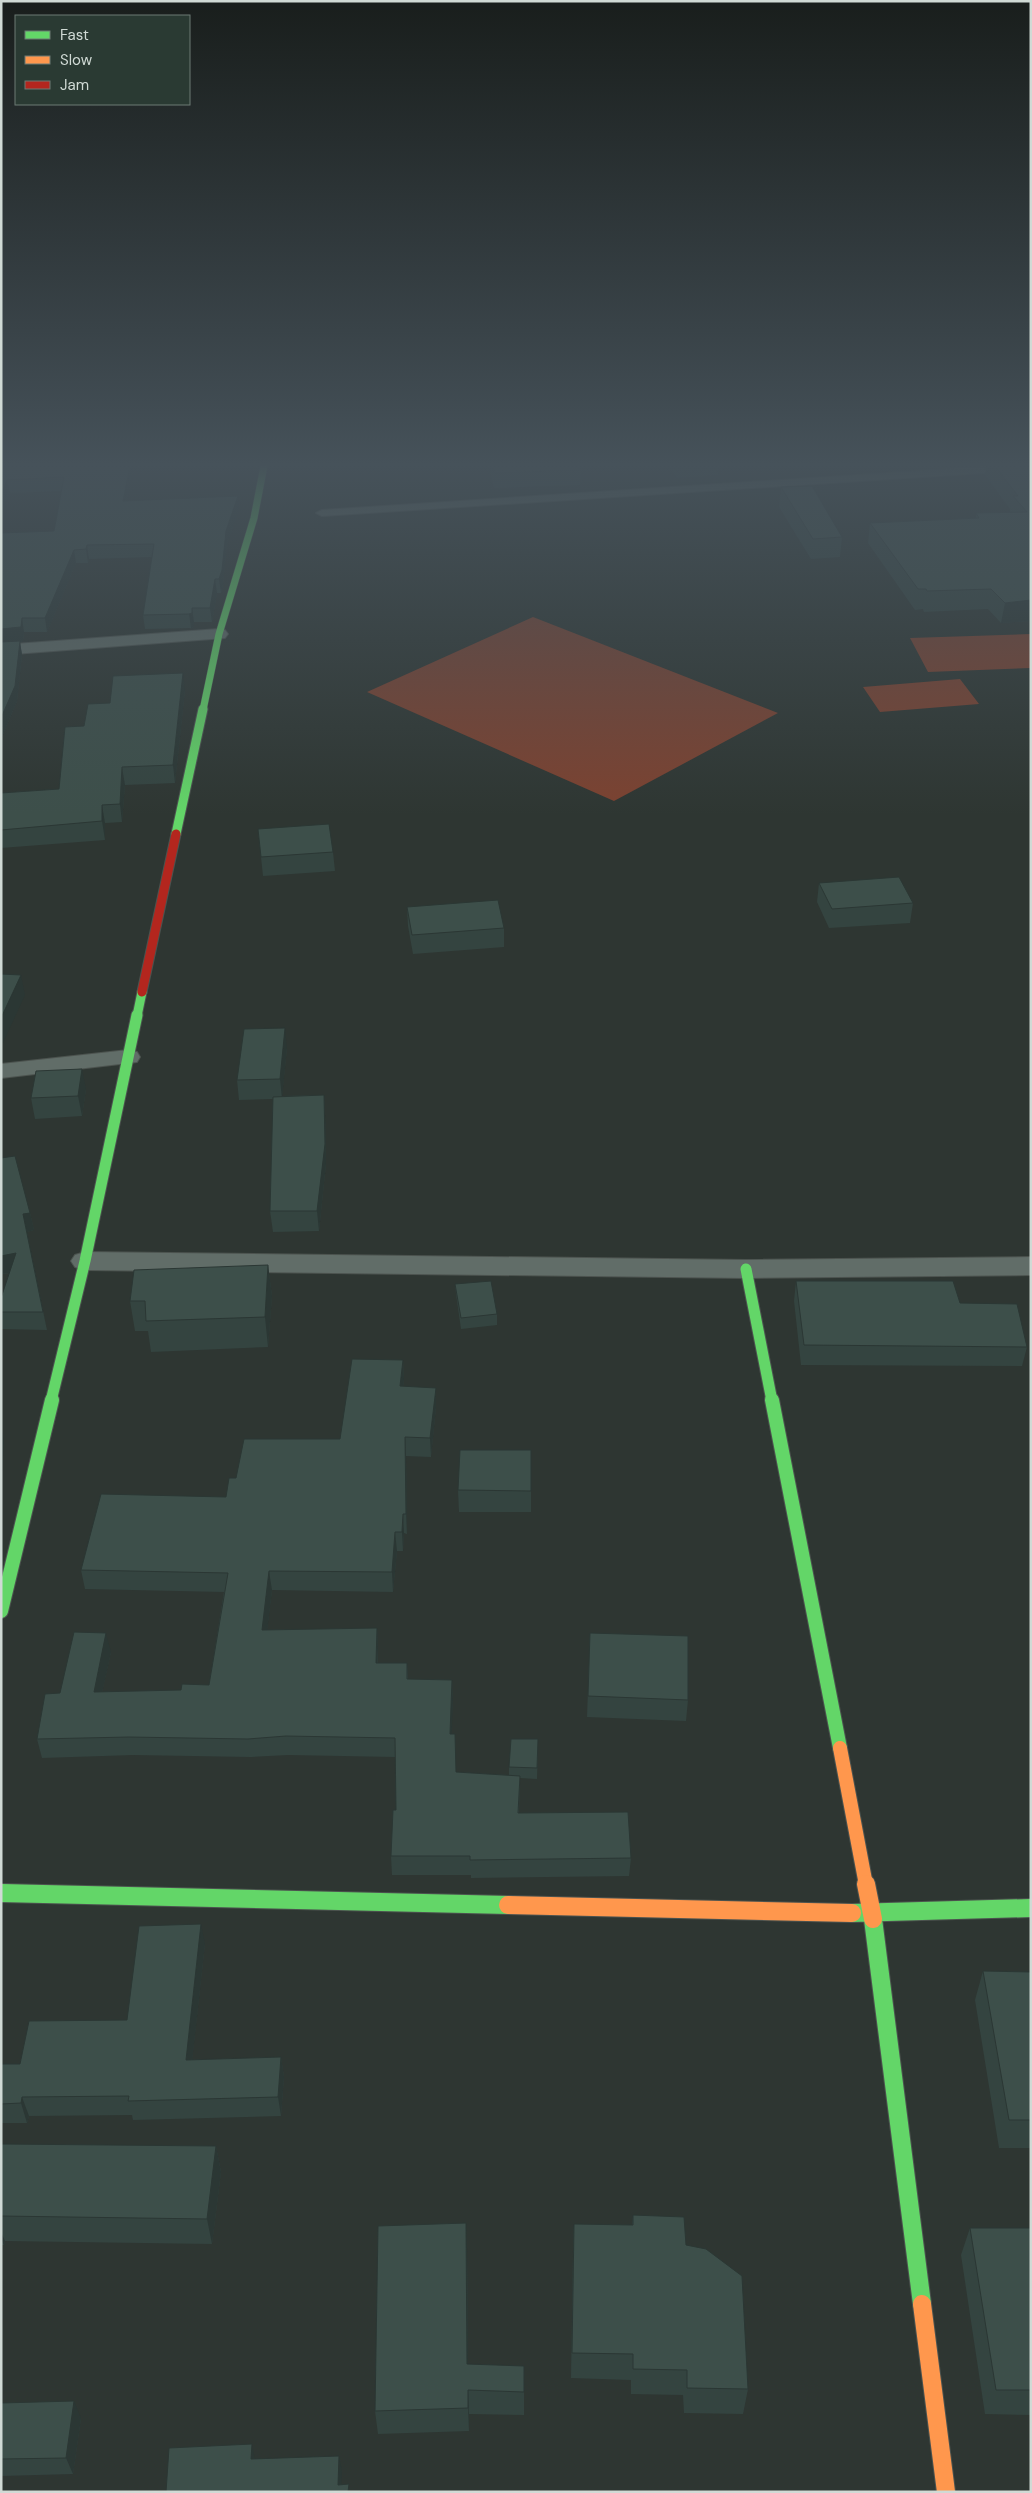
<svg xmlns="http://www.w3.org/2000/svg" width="1032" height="2493" font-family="'DM Sans',sans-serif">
	<rect width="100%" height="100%" fill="#2e3632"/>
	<path fill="#7c4230" d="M533,617L778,713L614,801L367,692Z
		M1031,634V668L928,672L910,638Z
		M960,679L979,704L880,712L863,687Z"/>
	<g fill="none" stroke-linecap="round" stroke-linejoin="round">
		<g stroke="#4c534f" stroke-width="2">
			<path id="lane" d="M993,466H1031V470L322,516L316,513L322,510Z"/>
		</g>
		<g stroke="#4c534f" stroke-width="2">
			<path id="street" d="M219,629L225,630L228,634L225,638L1,655V645Z
				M128,1050L137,1052L140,1057L137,1062L1,1078V1064Z
				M85,1252L746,1260L1031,1257V1275L746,1278L85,1270L75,1267L71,1261L75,1255Z"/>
		</g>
		<g stroke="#4c534f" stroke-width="8">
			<path id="fast-far4" d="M203,710L219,634L254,518L264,466"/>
		</g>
		<g stroke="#4c534f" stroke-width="11">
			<path id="fast-far3" d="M176,834L203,709
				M137,1016L142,992"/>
		</g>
		<g stroke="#4c534f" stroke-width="13">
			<path id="fast-far2" d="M746,1269L772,1401
				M51,1401L85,1261L137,1015"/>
		</g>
		<g stroke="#4c534f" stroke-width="16">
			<path id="fast-far1" d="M772,1400L840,1748
				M1,1611L52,1400"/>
		</g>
		<g stroke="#4c534f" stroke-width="20">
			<path id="fast" d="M1,1893L508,1905
				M852,1913L1031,1908
				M873,1919L922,2304"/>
		</g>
		<g stroke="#4c534f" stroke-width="16">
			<path id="slow-far1" d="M840,1748L866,1885"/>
		</g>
		<g stroke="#4c534f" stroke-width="20">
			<path id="slow" d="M866,1884L873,1919
				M508,1905L852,1913
				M922,2304L946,2492"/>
		</g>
		<g stroke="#4c534f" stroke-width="11">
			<path id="jam" d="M142,992L176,834"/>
		</g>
		<use href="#lane" fill="#616d68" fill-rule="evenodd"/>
		<use href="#street" fill="#616d68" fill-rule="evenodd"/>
		<use href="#fast-far4" stroke="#63d668" stroke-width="7"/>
		<use href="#fast-far3" stroke="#63d668" stroke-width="9"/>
		<use href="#fast-far2" stroke="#63d668" stroke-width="11"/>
		<use href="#fast-far1" stroke="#63d668" stroke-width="14"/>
		<use href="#fast" stroke="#63d668" stroke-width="18"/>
		<use href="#slow-far1" stroke="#ff974d" stroke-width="14"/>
		<use href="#slow" stroke="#ff974d" stroke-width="18"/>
		<use href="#jam" stroke="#b3261e" stroke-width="9"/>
	</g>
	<path fill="#344440" d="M1,466H134L127,501L239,509L227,544L223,584L221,593H217L212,622H194V627L191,628L145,629L143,615L152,557L89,559L88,563H76L47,632H24L23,641L20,642L22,655L17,701L1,739V533L54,531L62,491L10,493Z
		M489,466H579L581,470L580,485L494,488Z
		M669,466H718V475L677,478Z
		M986,466H1031V621L1001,623L988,609L924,612L923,609L915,610L868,543L870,523L976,518V513L1010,512V509L985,475Z
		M781,487L842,537L840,557L811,559L779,507Z
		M185,690L175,783L125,785L122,822L105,823V840L1,848V793L59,789L84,726L110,703Z
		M258,829L333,852L335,871L263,876Z
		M819,883L913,903L910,923L829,928L817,902Z
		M407,907L504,928V947L413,954L408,926Z
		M287,1048L282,1096L324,1095L325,1115L326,1164L319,1231L273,1232L270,1211L273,1099L239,1100L237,1080Z
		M86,1089L82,1116L35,1119L31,1098Z
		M30,1213L34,1230L27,1232L47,1330L1,1329V1298L10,1273L1,1274Z
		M268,1265L272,1296L268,1347L151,1352L148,1331H135L130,1301Z
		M796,1281L960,1303L1027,1347L1022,1366L801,1365L794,1301Z
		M455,1284L497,1314V1325L461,1329L456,1294Z
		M403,1360L404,1379L403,1387L436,1407L431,1457L406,1456L407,1534L404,1533L403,1551H397L393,1592L272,1590L267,1630L377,1628L378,1647V1663H407L408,1679L452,1680L453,1699L451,1734L456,1772L509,1775V1767L538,1739L537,1779L520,1778L519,1813L631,1858L629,1876L471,1878V1875H392L391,1856L396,1810V1757L288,1755L251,1757L133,1755L42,1758L37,1739L60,1693L111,1652L102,1692L181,1690L209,1685L224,1592L85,1589L81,1570L226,1497L236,1478L340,1439Z
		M531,1450V1512H459L458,1490Z
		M590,1633L688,1700L686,1721L587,1717Z
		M205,1944L192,2060L281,2057L284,2077L281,2116L133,2120L132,2115L29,2116L27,2123H1V2064H20L127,2020Z
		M983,1971L1031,1972V2148H999L975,2000Z
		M1,2144L216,2146L221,2172L212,2244L5,2241L4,2245H1Z
		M633,2215L686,2245L748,2389L743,2414L684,2413L683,2395L631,2394V2380L571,2378L573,2251L574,2224L632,2225Z
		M970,2228H1031V2415L985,2414L961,2255Z
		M467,2248L468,2364L524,2390V2415L469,2414V2431L378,2434L375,2411Z
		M1,2403L81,2418L73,2474L1,2476Z"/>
	<path fill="#2b3734" d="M130,466H134L125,514L123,501Z
		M7,480L10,493L1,514V495Z
		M238,496L239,509L227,544L223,584L221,593L219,579L226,531Z
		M87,545L89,559L88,563L86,549Z
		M74,550L76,563L47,632L45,618Z
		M215,579L217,593L212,622L210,608Z
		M1031,600V621L1001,623L1005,603Z
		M192,608L194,622V627L191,628L189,614Z
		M22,618L24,632L23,641L20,642L22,655L17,701L1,739V629Z
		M183,673L185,690L175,783L173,765Z
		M122,767L125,785L122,822L120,804Z
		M102,805L105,823V840L102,821Z
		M21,975L25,995L3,1043L1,1035V1018Z
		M285,1028L287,1048L282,1099L280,1079Z
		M82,1069L86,1089L82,1116L78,1096Z
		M324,1095L325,1115L326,1164L319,1231L317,1211Z
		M30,1213L34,1230L27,1232L47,1330L23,1214Z
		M16,1253L20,1271L1,1274V1256Z
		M268,1265L272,1296L268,1347L265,1317Z
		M403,1360L404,1379L401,1406L400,1386Z
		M436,1388V1407L431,1457L430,1438Z
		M1,1429L4,1441L1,1486Z
		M405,1437L406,1456L407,1534L406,1514Z
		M403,1514L404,1533L403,1551L402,1532Z
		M395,1532L397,1551L393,1592L392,1572Z
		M269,1571L272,1590L265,1649L262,1630Z
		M377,1628L378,1647L377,1682L376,1663Z
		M106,1633L111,1652L98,1711L94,1692Z
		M452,1680L453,1699L451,1753L450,1734Z
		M201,1924L205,1944L190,2080L186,2060Z
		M281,2057L284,2077L281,2116L278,2097Z
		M22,2097L29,2116L27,2123L21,2103Z
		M216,2146L221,2172L212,2244L207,2219Z
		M466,2223L467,2248L468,2388L467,2364Z
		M1,2232L5,2241L4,2245L1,2239Z
		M468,2390L469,2414V2431L468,2408Z
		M74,2401L81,2418L73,2474L66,2458Z
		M252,2444L255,2460L251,2459Z
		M339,2456L342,2472L341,2492L338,2485Z"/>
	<path fill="#3d4f4a" stroke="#2b3734" d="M1,466H130L123,501L238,496L226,531L222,570L219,579H215L210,608H192V613L189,614L143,615L154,544L87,545L86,549L74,550L45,618H22L21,627L1,629V533L54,531L64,477L7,480L1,495Z
		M492,466H579L581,470L494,473Z
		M995,466H1031V600L1005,603L991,589L927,591L926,589H918L870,523L979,518L976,513L1027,512L1013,496H1018Z
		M812,486L842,537L813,539L781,487Z
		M20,641L15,686L1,718V642Z
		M183,673L173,765L122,767L120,804L102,805V821L1,830V793L59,789L65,727L84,726L88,704L110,703L113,676Z
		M329,824L333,852L261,857L258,829Z
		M899,877L913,903L832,909L819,883Z
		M498,900L504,928L412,935L407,907Z
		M1,974L21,975L1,1018Z
		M285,1028L280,1079L237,1080L244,1029Z
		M82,1069L78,1096L31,1098L36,1071Z
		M324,1095L325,1144L317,1211H270L273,1097Z
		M15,1156L30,1213L23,1214L43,1312H1V1298L16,1253L1,1256V1158Z
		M268,1265L265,1317L146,1321L145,1301H130L134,1270Z
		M491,1281L497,1314L461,1318L455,1284Z
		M796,1281H953L960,1303L1017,1304L1027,1347L804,1345Z
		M352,1359L403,1360L400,1386L436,1388L430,1438L405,1437L406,1514H403L402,1532H395L392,1572L269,1571L262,1630L377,1628L376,1663H407V1679L452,1680L450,1734H455L456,1772L520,1776L518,1813L628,1812L631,1858L470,1860V1856H391L393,1810H396L395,1738L286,1736L248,1739L129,1737L37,1739L45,1694L60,1693L74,1632L106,1633L94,1692L181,1690L182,1684L209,1685L228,1573L81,1570L101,1494L226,1497L229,1478H236L244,1439H340Z
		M460,1450H531V1491L458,1490Z
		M590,1633L688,1636V1700L588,1696Z
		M511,1739H538L537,1768L509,1767Z
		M201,1924L186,2060L281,2057L278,2097L128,2101L129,2096L22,2097L21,2103L1,2104V2064H20L29,2021L127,2020L139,1926Z
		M983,1971L1031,1972V2120H1009Z
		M1,2144L216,2146L207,2219L1,2216Z
		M633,2215L684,2217L686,2245L706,2249L742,2276L748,2389L687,2388V2370L633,2369V2354L572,2353L574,2224L633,2225Z
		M466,2223L467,2364L524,2366V2392L468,2390V2408L375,2411L378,2226Z
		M970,2228H1031V2390H996Z
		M74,2401L66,2458L1,2459V2403Z
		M252,2444L251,2459L339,2456L338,2485L349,2484L348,2492H166L169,2448Z"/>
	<linearGradient id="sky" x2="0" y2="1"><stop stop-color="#191e1c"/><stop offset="0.57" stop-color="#46525a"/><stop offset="1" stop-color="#46525a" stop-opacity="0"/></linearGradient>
	<rect width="1032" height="815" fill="url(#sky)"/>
	<rect width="1032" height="2493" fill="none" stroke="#d0dad5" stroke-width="5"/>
	<rect x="15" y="15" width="175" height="90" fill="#2a3a33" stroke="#6c7a74"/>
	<rect x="25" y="31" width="25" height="8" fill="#63d668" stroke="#6c7a74"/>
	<text x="60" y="40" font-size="15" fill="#d0dad5">Fast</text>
	<rect x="25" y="56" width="25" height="8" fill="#ff974d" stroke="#6c7a74"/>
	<text x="60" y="65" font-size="15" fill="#d0dad5">Slow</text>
	<rect x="25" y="81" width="25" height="8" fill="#b3261e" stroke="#6c7a74"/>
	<text x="60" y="90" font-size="15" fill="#d0dad5">Jam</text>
</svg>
